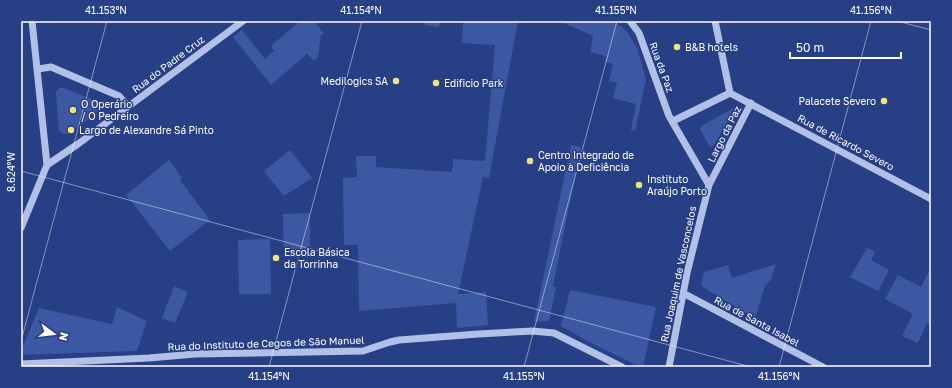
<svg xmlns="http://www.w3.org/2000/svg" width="952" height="388" font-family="'Golos Text',sans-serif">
	<rect width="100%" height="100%" fill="#273f85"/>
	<path fill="#3c58a2" d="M300,21H314L324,34H321L318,57L314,61L307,54L271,85L233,37L242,30L265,59L274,51L271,46Z
		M425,21H440L439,27L425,25Z
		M463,21H518L489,178L483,177L458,294L486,292L488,325L457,328L456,303L359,311L358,245H344L343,178L357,177L356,156H376V167L452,172L453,159L485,161L495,45L462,43Z
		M560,21H613L623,28L628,33L638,50L646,80L635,131L631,130L636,104L613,98L617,83L609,81L613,64L605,62L606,56L590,52L593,36Z
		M60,88H64L96,101C99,105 99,108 97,112L70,134C65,135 63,134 59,131L56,93L57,90Z
		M734,108V111L713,146L711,147L709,146L700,129L701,126Z
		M571,145L581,147L553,286L556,287L549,321L534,322Z
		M290,150L312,178L284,196L264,171Z
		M169,160L182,178L180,180L210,220L170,251L126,195Z
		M310,213V257H284L283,214Z
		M270,239L271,294H239L238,240Z
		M867,248L875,252L871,260L889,270L878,291L850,277Z
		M776,264L771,280L765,286L755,319L703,287L701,283L704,272L728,265L732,278Z
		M929,271L931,272V325L927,323L918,343L902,336L913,314L885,299L898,275L921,287Z
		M174,286L188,292L175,323L162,318Z
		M570,290L656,307L643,367H640L589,342L561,326Z
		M117,307L147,321L137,351L21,355V351L39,308L112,324Z"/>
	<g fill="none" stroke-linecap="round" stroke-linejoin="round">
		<path stroke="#b2c0e8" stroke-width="7" d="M630,21L639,33L669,116L709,185
			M715,21L730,93
			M38,69L51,67L119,96L128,106
			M730,93L931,199
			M673,121L730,93
			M47,165L78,144L243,21
			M21,228L47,165L32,21
			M683,293L823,367
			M21,364L149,358L195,354L363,351L390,342L399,340L478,334L532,331L554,333L622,367
			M669,367L687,273L709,185L751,103"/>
	</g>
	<path fill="none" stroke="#fff" stroke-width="1" stroke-opacity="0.45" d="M897,21L931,30M21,171L751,367M21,341L107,21M269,367L362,21M524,367L617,21M779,367L871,21"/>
	<g fill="#f0e378" stroke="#273f85" stroke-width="1.5">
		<circle cx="677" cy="47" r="4"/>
		<circle cx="396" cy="81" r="4"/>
		<circle cx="436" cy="83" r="4"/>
		<circle cx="884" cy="101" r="4"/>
		<circle cx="73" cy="110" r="4"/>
		<circle cx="71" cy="130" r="4"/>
		<circle cx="530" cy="161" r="4"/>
		<circle cx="639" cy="185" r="4"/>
		<circle cx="276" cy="258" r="4"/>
	</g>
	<g text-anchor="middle" stroke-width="3" stroke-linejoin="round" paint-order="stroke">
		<g font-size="10" fill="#fff" stroke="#273f85" text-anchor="start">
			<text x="685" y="51">B&amp;B hotels</text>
			<text x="388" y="85" text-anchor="end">Medilogics SA</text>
			<text x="444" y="87">Edificio Park</text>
			<text x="876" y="105" text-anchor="end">Palacete Severo</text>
			<text x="81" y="108">O Operário<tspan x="81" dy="12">/ O Pedreiro</tspan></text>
			<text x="79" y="134">Largo de Alexandre Sá Pinto</text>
			<text x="538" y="159">Centro Integrado de<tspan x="538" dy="12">Apoio à Deficiência</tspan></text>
			<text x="647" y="183">Instituto<tspan x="647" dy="12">Araújo Porto</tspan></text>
			<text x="284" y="256">Escola Básica<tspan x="284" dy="12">da Torrinha</tspan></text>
		</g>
		<g font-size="10" fill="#fff" stroke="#273f85">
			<text transform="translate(168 64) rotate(-37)" y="4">Rua do Padre Cruz</text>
			<text transform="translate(662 67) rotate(70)" y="4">Rua da Paz</text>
			<text transform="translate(724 134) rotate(-63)" y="4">Largo da Paz</text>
			<text transform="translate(846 142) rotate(28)" y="4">Rua de Ricardo Severo</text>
			<text transform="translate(678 274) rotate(-78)" y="4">Rua Joaquim de Vasconcelos</text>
			<text transform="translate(757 321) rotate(28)" y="4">Rua de Santa Isabel</text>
			<text transform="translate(266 343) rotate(-2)" y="4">Rua do Instituto de Cegos de São Manuel</text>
		</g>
	</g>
	<rect width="952" height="388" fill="none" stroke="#273f85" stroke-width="44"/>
	<g transform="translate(54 334) rotate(105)" stroke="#273f85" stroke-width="3" paint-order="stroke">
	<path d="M0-3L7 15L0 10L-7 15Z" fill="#ffffff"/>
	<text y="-6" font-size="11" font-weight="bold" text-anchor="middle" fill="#ffffff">N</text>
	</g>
	<path d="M790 52v6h111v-6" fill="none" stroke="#ffffff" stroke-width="2"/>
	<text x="796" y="52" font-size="12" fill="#ffffff" stroke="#273f85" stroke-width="3" paint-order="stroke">50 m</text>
	<rect x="22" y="22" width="908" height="344" fill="none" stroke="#fff" stroke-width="1.5"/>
	<g font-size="10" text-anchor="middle" fill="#fff">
		<text x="106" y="14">41.153°N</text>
		<text x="361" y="14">41.154°N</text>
		<text x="616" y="14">41.155°N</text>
		<text x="871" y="14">41.156°N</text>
		<text transform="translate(11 172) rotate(-90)" y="4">8.624°W</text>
		<text x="269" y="380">41.154°N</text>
		<text x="524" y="380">41.155°N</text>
		<text x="779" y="380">41.156°N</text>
	</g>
</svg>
